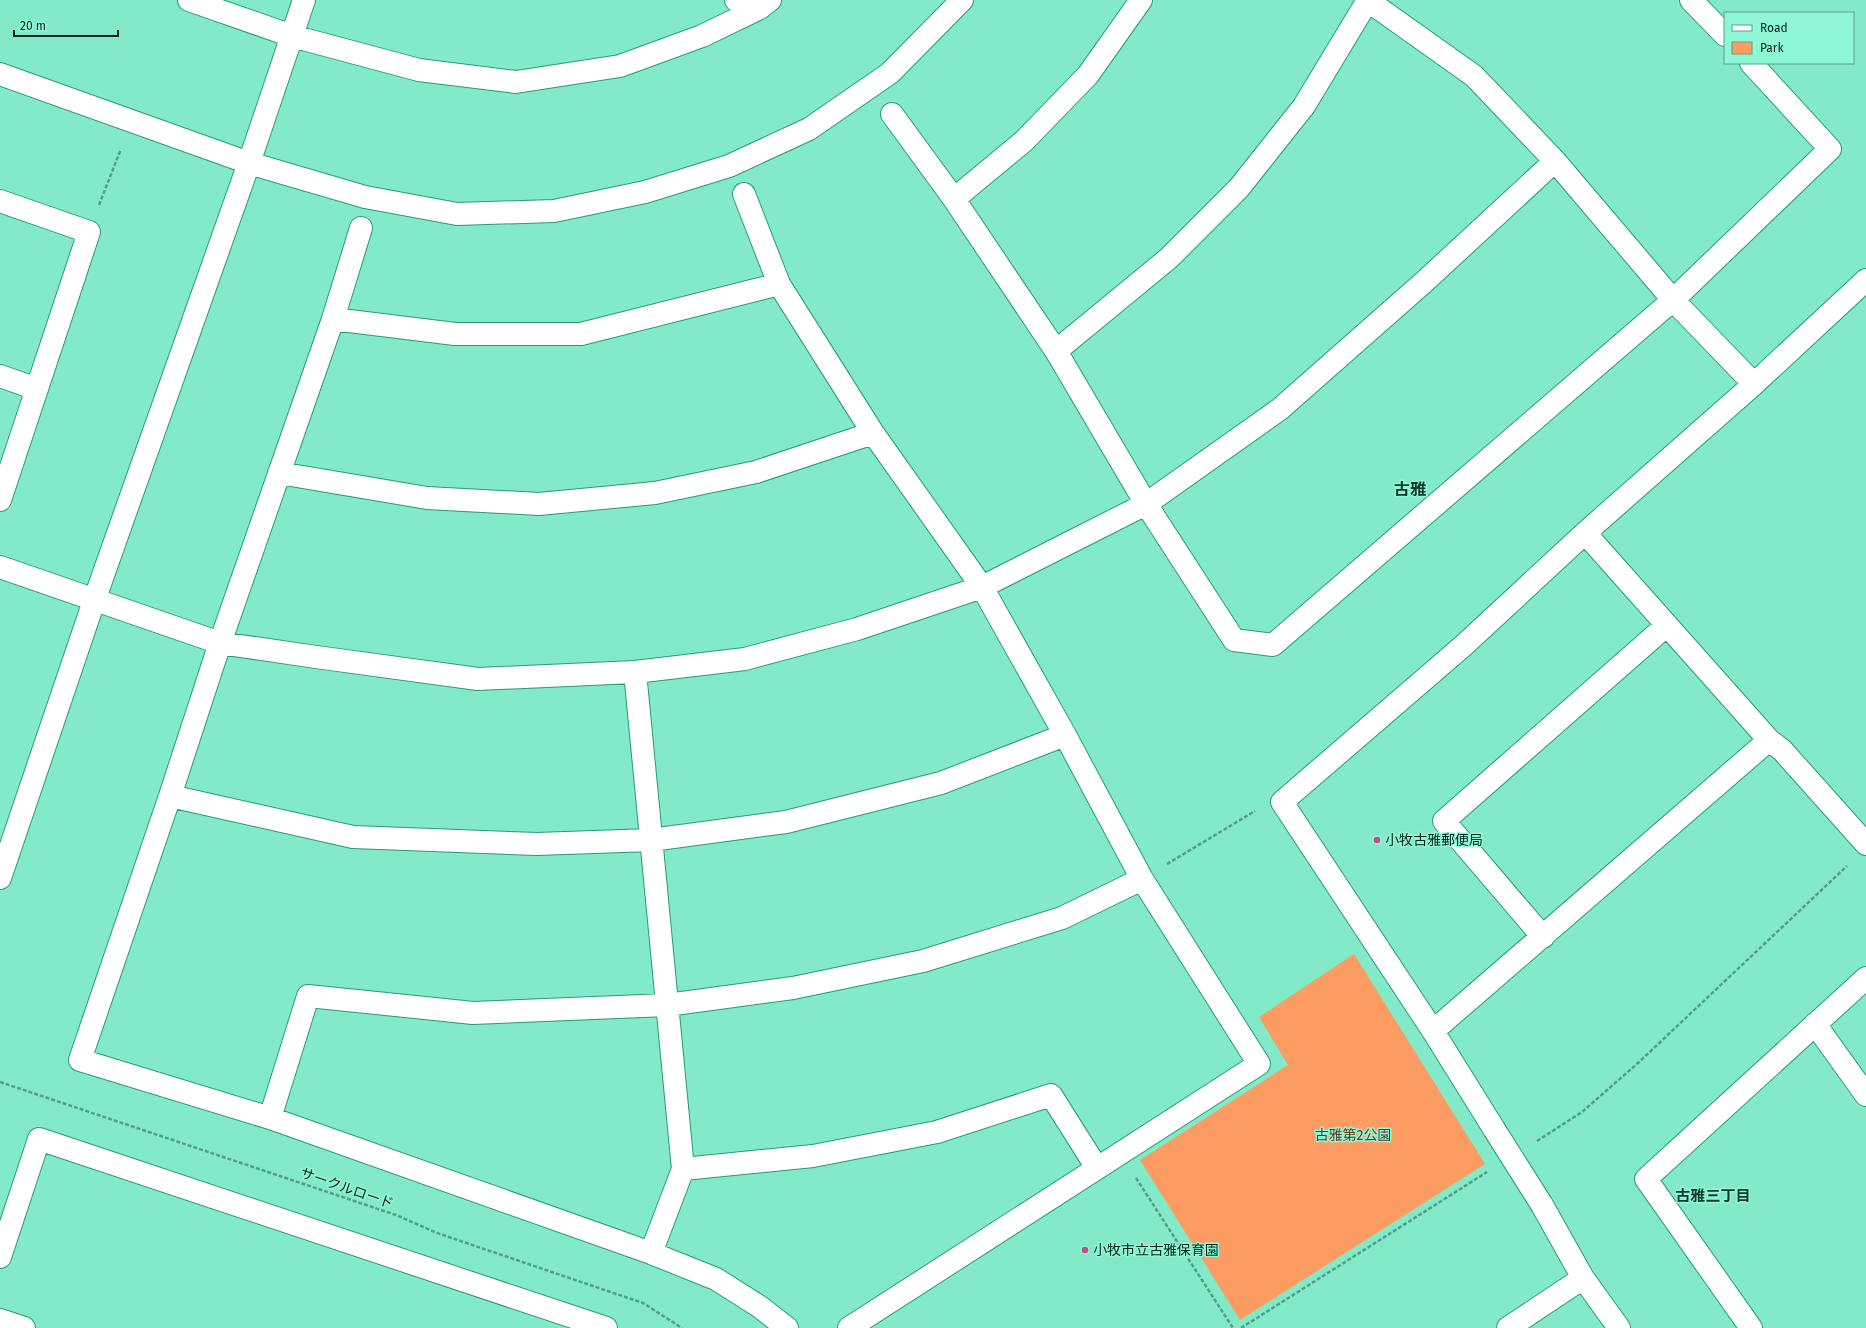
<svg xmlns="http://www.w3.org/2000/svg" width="1866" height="1328" font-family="'Fira Sans','Noto Sans JP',sans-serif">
	<rect width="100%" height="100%" fill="#82eac8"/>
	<path fill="#fd9c62" d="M1354,954L1485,1164L1240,1320L1140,1160L1288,1065L1259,1017Z"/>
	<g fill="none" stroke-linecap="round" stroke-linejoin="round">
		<g stroke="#289a7b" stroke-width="24">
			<path id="minor" d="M189,0L292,36L419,70L516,82L620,66L702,36L760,8L770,0
				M736,0L760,8
				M1141,0L1088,75L1024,141L954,199L1056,351L1146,504L1234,640L1273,645L1673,300L1830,149L1751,63
				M1367,0L1474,76L1555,161L1673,300L1754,384
				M1691,0L1725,35
				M892,114L954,199
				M249,163L304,0
				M744,194L779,284
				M0,201L89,232L0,500
				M333,319L361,228
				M1056,351L1169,258L1239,188L1304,106L1368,0
				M0,376L37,389
				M279,473L427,498L539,504L655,493L756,472L873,433
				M1585,533L1769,740L1782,750L1866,844
				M0,567L220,643L316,657L478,679L635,672L745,659L857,629L982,587L1146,504L1280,409L1424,282L1555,161
				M635,672L683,1169
				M170,796L353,837L537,844L651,840L786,822L941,783L1065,735
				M1543,937L1444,821L1667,625
				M1815,1024L1866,1095
				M1433,1031L1769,740
				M270,1118L308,996L473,1013L667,1005L793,988L923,961L1062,918L1142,879
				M1494,1129L1433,1031L1282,802L1463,646L1585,533L1754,384L1866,280
				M1542,1205L1583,1278L1619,1328
				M651,1253L683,1169L813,1156L937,1132L1051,1095L1097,1168
				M0,1257L39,1139L606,1328
				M0,1320L24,1328
				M787,1328L760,1307L716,1279L651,1253L270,1118L80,1060L170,796L220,643L333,319L455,334H581L779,284L873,433L982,587L1065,735L1142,879L1259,1064L849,1328
				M1508,1328L1583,1278
				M1751,1328L1646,1179L1866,978"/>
		</g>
		<g stroke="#289a7b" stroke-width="24">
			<path id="tertiary" d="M0,74L249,163L365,197L457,214L554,211L645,192L729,166L809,129L890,73L962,0
				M0,878L95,598L249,163"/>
		</g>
		<path stroke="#52a087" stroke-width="2.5" stroke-dasharray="4 2" stroke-linecap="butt" d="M99,205L121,149
			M1167,864L1255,811
			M0,1082L396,1215L437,1233L643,1303L682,1328
			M1537,1141L1582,1112L1638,1063L1847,866
			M1136,1178L1233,1328
			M1241,1328L1487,1172"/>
		<use href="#minor" stroke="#fff" stroke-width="22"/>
		<use href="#tertiary" stroke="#fff" stroke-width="22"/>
		<g stroke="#289a7b" stroke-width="24" stroke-linecap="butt">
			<path id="minor-bridge" d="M1494,1129L1542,1205"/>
		</g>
		<use href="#minor-bridge" stroke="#fff" stroke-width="22"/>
	</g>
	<g fill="#c9468d" stroke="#8ff7d5" stroke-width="1.5">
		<circle cx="1377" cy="840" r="4"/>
		<circle cx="1085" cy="1250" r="4"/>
	</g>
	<g text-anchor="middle" stroke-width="3" stroke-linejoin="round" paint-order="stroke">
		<g font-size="14" fill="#03261c" stroke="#8ff7d5" text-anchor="start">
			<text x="1385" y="845">小牧古雅郵便局</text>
			<text x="1093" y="1255">小牧市立古雅保育園</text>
		</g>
		<g font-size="14" fill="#61371e" stroke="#8ff7d5">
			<text x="1353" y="1140">古雅第2公園</text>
		</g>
		<g font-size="14" fill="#03261c" stroke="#8ff7d5">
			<text transform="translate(347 1188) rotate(19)" y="5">サークルロード</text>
		</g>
		<g font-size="15" font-weight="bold" fill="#15372c" stroke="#8ff7d5">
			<text x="1713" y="1201">古雅三丁目</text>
		</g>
		<g font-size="16" font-weight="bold" fill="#15372c" stroke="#8ff7d5">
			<text x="1410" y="495">古雅</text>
		</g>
	</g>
	<rect x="1724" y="12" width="130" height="52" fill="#8ff7d5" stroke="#57a38b"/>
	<rect x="1732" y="25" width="20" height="6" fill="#ffffff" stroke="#57a38b"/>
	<text x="1760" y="32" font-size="12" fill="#03261c">Road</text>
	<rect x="1732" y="42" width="20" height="12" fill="#fd9c62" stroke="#57a38b"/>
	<text x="1760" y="52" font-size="12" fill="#03261c">Park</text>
	<path d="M14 30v6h104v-6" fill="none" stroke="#03261c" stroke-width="2"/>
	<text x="20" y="30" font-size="12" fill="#03261c" stroke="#8ff7d5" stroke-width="3" paint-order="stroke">20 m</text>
</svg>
